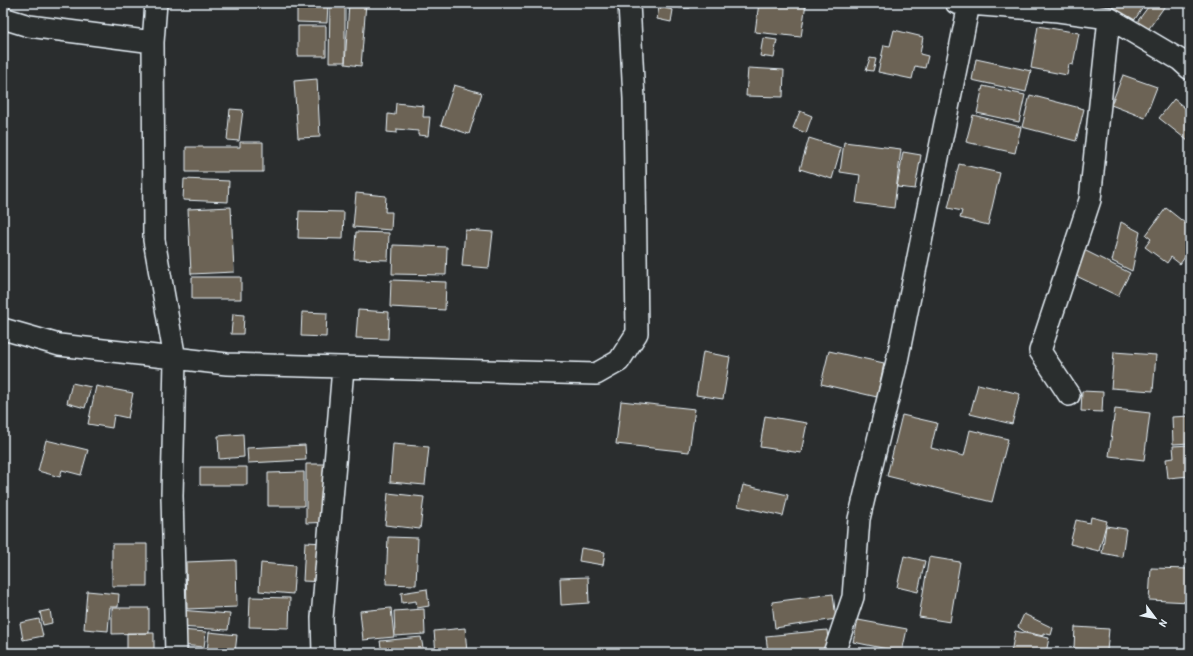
<svg xmlns="http://www.w3.org/2000/svg" width="1193" height="656" font-family="'Patrick Hand',sans-serif">
	<rect width="100%" height="100%" fill="#2a2d2e"/>
	<filter id="ink" filterUnits="userSpaceOnUse"><feTurbulence type="fractalNoise" baseFrequency=".025" numOctaves="2"/><feDisplacementMap in="SourceGraphic" scale="8" xChannelSelector="R" yChannelSelector="G"/><feConvolveMatrix kernelMatrix="1 2 1 2 8 2 1 2 1" color-interpolation-filters="sRGB"/></filter>
	<g filter="url(#ink)">
		<path fill="#6c6454" stroke="#e8f1f8" d="M297,3H328L327,23L297,22Z
			M330,3H345V62H329Z
			M349,3H366L361,66L345,64Z
			M679,3H691L690,8H679Z
			M759,3H806L801,37L755,32Z
			M1092,3H1108L1101,13L1091,6Z
			M1111,3H1146L1131,25L1107,9Z
			M1151,3H1167L1145,34L1134,26Z
			M659,7L673,10L671,22L657,19Z
			M298,26H326V56H298Z
			M1038,26L1079,33L1073,65L1069,64L1067,75L1031,68Z
			M894,30L923,37L920,54L928,56L925,68L915,66L912,79L878,72L884,45L890,46Z
			M763,38L777,40L774,58L760,56Z
			M870,58L876,59L873,71L866,70Z
			M976,59L1031,71L1026,92L972,80Z
			M748,68L784,70L783,97L746,96Z
			M1123,75L1157,87L1145,118L1111,105Z
			M317,79L320,137L298,138L294,81Z
			M454,85L482,93L469,134L441,125Z
			M983,86L1025,95L1019,122L977,113Z
			M1030,95L1084,109L1076,141L1022,127Z
			M1174,99L1190,112V138L1188,141L1159,118Z
			M396,103L424,106L423,117H430L428,136L418,135V131L397,129V133L387,132L388,114L395,115Z
			M230,109L243,110L239,141L227,140Z
			M800,111L812,116L806,133L793,128Z
			M973,115L1021,127L1015,153L966,142Z
			M809,138L841,148L832,179L800,169Z
			M240,142H263V172H186V147H240Z
			M844,142L901,149L894,208L856,203L860,175L840,172Z
			M903,152L921,155L915,189L897,187Z
			M959,164L1000,173L988,225L960,218L962,211L948,208Z
			M184,179L229,181L228,202L183,200Z
			M356,193L386,196L385,212H392L391,230L353,227Z
			M231,207L234,272L191,274L188,209Z
			M1166,208L1190,227V250L1180,264L1171,257L1167,263L1145,247L1151,239L1146,235Z
			M299,211L344,212L343,239L298,238Z
			M1121,222L1140,232L1132,271L1112,261Z
			M465,230L493,232L489,268L462,266Z
			M356,232L389,233L388,260L354,259Z
			M393,245L447,247L446,275L392,274Z
			M1080,248L1130,273L1118,296L1068,272Z
			M192,277H241V299H192Z
			M391,280L446,282L445,310L390,307Z
			M358,310L389,312L388,339L356,338Z
			M302,312L327,313L326,337L301,336Z
			M233,314L244,315L243,334H231Z
			M829,351L884,363L877,397L821,384Z
			M703,352L730,357L723,399L696,395Z
			M1114,352L1156,355L1153,391L1111,388Z
			M72,383L91,387L85,408L67,403Z
			M978,384L1020,394L1012,424L970,414Z
			M96,386L133,393L128,418L114,415L112,428L88,424Z
			M1082,391L1103,392L1102,412L1081,411Z
			M621,401L695,409L689,452L616,444Z
			M1115,409L1150,413L1144,460L1109,456Z
			M902,415L937,423L931,448L964,456L970,430L1008,439L992,502L887,476Z
			M765,416L807,423L801,453L760,447Z
			M1190,416V443L1173,444L1172,417Z
			M243,434L244,457L219,459L218,436Z
			M46,440L88,450L81,475L62,470L60,477L38,471Z
			M393,444L429,447L425,485L390,482Z
			M305,445L306,460L248,463L247,448Z
			M1190,445V476L1168,478L1166,459L1174,458L1173,446Z
			M306,464H335V522L306,523Z
			M200,467H247V485H200Z
			M304,472V506H268V473Z
			M743,485L788,495L783,516L738,506Z
			M388,493L424,497L420,529L385,525Z
			M1091,517L1107,521L1099,551L1070,544L1076,520L1090,523Z
			M1106,526L1126,529L1122,557L1102,553Z
			M388,537L418,538L416,585L386,584Z
			M305,542L326,543L325,582L303,581Z
			M112,544H147V586H112Z
			M581,548L605,552L603,565L579,561Z
			M904,556L925,561L918,592L897,587Z
			M929,557L960,562L950,622L919,617Z
			M236,560L237,607L187,609L186,562Z
			M261,563L295,566L293,594L259,591Z
			M1151,568L1190,569V602L1149,600Z
			M588,577L589,603L561,605L560,578Z
			M427,589L429,606L417,608L416,601L402,603L401,593Z
			M87,591L119,594L118,607H110L108,631L84,629Z
			M833,594L836,619L775,628L772,602Z
			M250,597L290,598L289,628L249,627Z
			M112,608H149V633L112,634Z
			M391,608L394,637L363,640L360,611Z
			M424,609L425,634L395,636L394,611Z
			M50,610L52,623L43,625L40,612Z
			M179,610L230,614L228,630L178,627Z
			M1024,614L1053,628L1051,635L1043,633V636L1025,632L1018,627Z
			M39,619L43,636L23,640L20,623Z
			M858,620L907,629L902,652L853,642Z
			M1075,627L1109,629L1107,651L1074,648Z
			M465,628L467,653H436L434,631Z
			M180,630L206,632L204,647L179,645Z
			M827,630L829,650L803,653H768L766,636Z
			M1015,631L1049,638L1046,653H1011Z
			M209,632L237,635L235,653H207Z
			M127,633H154V653H127Z
			M421,637L424,653H382L380,641Z"/>
		<g fill="none" stroke-linecap="round" stroke-linejoin="round">
			<g stroke="#e8f1f8" stroke-width="24">
				<path id="minor" d="M156,3L153,42L154,240L175,359L172,496L176,653
					M956,3L1058,11L1109,18L1180,60L1190,69
					M3,18L29,26L153,42
					M3,329L59,345L227,364L596,374L619,361L637,333L634,99L629,3
					M1069,395L1040,351L1090,200L1109,18
					M323,653L322,618L343,368
					M834,653L853,597L859,519L897,361L969,4"/>
			</g>
			<use href="#minor" stroke="#2a2d2e" stroke-width="21"/>
		</g>
	</g>
	<rect width="1193" height="656" fill="none" stroke="#2a2d2e" stroke-width="16"/>
	<rect x="8" y="8" width="1177" height="640" fill="none" stroke="#e8f1f8" stroke-width="1.5" filter="url(#ink)"/>
	<g transform="translate(1155 618) rotate(122)" stroke="#2a2d2e" stroke-width="3" paint-order="stroke">
	<path d="M0-3L7 15L0 10L-7 15Z" fill="#e8f1f8"/>
	<text y="-6" font-size="11" font-weight="bold" text-anchor="middle" fill="#e8f1f8">N</text>
	</g>
</svg>
